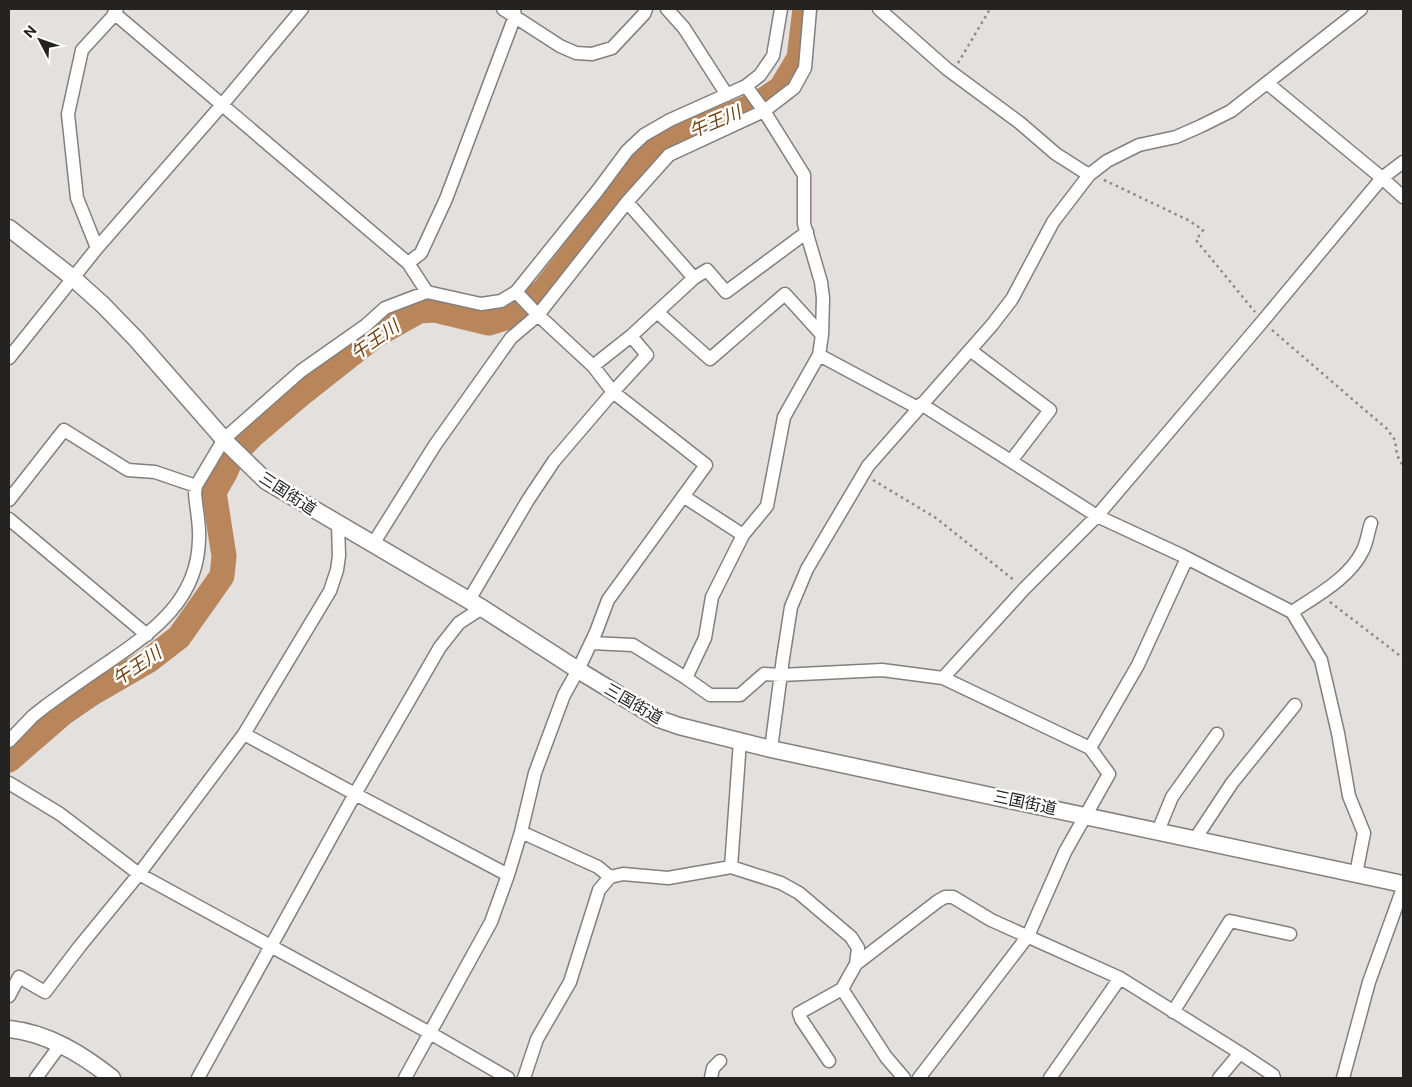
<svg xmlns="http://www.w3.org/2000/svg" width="1412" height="1087" font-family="'Public Sans','Noto Sans JP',sans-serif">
	<rect width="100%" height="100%" fill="#e4e0dd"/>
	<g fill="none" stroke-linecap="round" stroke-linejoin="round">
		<path stroke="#b9865c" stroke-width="25" d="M9,760L62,714L91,694L148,661L179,637L222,576L224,556L214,492L225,473L231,459L241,447L253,435L300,395L376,335L419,311L435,310L489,323L511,316H516L545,289L650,153L691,131L759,103L781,88L799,58L805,9"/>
		<g stroke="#837f7d" stroke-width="15">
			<path id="street" d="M117,9L114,13L408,263L421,253L446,199L515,16L514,9
				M503,9L560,46L576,53L592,54L612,48L644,14L646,9
				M667,9L684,28L727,95
				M879,9L947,69L1020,123L1056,154L1089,175
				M1267,83L1382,178L1403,197
				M746,86L764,111L804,175V224L821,282L823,298L822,335L819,355L918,408
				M627,202L694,278
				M97,248L77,198L68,114L82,50L115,14
				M408,263L427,292
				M657,312L710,359L785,294L822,335
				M970,350L1050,410L1011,461
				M9,358L97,248L221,106L302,9
				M593,366L631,336L694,278L707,270L726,292L807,232
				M921,404L1097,516L1181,555L1292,612C1316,596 1350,578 1363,550C1367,542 1368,532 1371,523
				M683,496L743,535
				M9,500L64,430L128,470L155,472L196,486
				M9,519L147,635
				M373,544L435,445L511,338L538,315L627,202L669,155L764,111L794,88L805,68L810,9
				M469,600L528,500L554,461L613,392L593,366L538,315L516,292
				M1292,612L1321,660L1338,733L1349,796L1364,833L1356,874
				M591,643L633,645L686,678L710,695H740L764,674L781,675L882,670L943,678L1090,748L1109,774L1065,852L1028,936L919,1078
				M686,678L705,638L712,597L743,535L767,506L784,417L819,355
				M943,678L1024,589L1097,516L1262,322L1382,178L1403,162
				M244,734L355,794L508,875
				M9,741L33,716L47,705C68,690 89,675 110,661C155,630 198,599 199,539C200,524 196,508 195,493L196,486L224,439L301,371L365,326L385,308L427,292L481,304L501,301L516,292L598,190L627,151L644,135L670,120L746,86L760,75L773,56L781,9
				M1090,748L1138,665L1187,558
				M771,749L783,658L791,607L807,569L868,466L992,325L1012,299L1053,222L1089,175L1107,161L1139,145L1176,137L1201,126L1231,111L1361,9
				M9,783L60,814L139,874L430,1033L508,1078
				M1158,831L1172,797L1217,734
				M521,832L598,867L610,877
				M1195,839L1232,783L1295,705
				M731,867L740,741
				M856,964L938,901L945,897H953L991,920L1120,978L1240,1053L1219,1078
				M9,996L19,977L45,992L80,946L139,874L244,734L330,591L337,570L339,556L338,524
				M1173,1012L1230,921L1290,934
				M1240,1053L1273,1075L1274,1078
				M829,1061L801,1019L799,1013L842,989
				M36,1078L61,1044
				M198,1078L355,794L440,647L459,623L482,608
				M405,1078L491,922L508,875L521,832L535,773L564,695L578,670L596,632L608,600L706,465L613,392L647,355L631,336
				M524,1078L537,1039L570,982L599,890L610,877L623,874L668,878L731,867L781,883L799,893L851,937L858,948L856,964L842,989L886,1057L904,1078
				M711,1078L713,1068L720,1061
				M1050,1078L1120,978
				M1343,1078L1369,982L1403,888"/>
		</g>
		<g stroke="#837f7d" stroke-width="19">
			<path id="secondary" d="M9,228L73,278L103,305L136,339L228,444L266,481L482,608L578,670L659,719L679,726L771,749L1403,884
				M9,1029C48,1033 82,1054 112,1078"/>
		</g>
		<path stroke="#8b8885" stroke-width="2.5" stroke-dasharray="2.5 4" stroke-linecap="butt" d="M958,63L990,9
			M1104,180L1188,220L1203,230L1196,240L1255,312
			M1272,330L1387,429L1395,440L1397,455L1403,466
			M873,480L936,518L1015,581
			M1330,602L1403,658"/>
		<use href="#street" stroke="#fff" stroke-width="12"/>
		<use href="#secondary" stroke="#fff" stroke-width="16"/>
	</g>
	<g text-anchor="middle" stroke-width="5" stroke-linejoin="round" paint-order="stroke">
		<g font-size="16" fill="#252322" stroke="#fff">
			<text transform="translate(288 493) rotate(33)" y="6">三国街道</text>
			<text transform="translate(634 703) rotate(30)" y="6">三国街道</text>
			<text transform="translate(1025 802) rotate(12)" y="6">三国街道</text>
		</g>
		<g font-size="18" font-style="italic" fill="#71400c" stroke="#fff">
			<text transform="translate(715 122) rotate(-23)" y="6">午王川</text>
			<text transform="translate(375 340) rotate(-35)" y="6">午王川</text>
			<text transform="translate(137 666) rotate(-34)" y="6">午王川</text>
		</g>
	</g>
	<rect width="1412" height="1087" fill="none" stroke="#252322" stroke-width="20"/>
	<g transform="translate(40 40) rotate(311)" stroke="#ffffff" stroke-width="4" paint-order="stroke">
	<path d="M0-4L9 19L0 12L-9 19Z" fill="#252322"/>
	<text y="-8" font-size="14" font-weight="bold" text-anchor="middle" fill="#252322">N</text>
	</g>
</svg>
